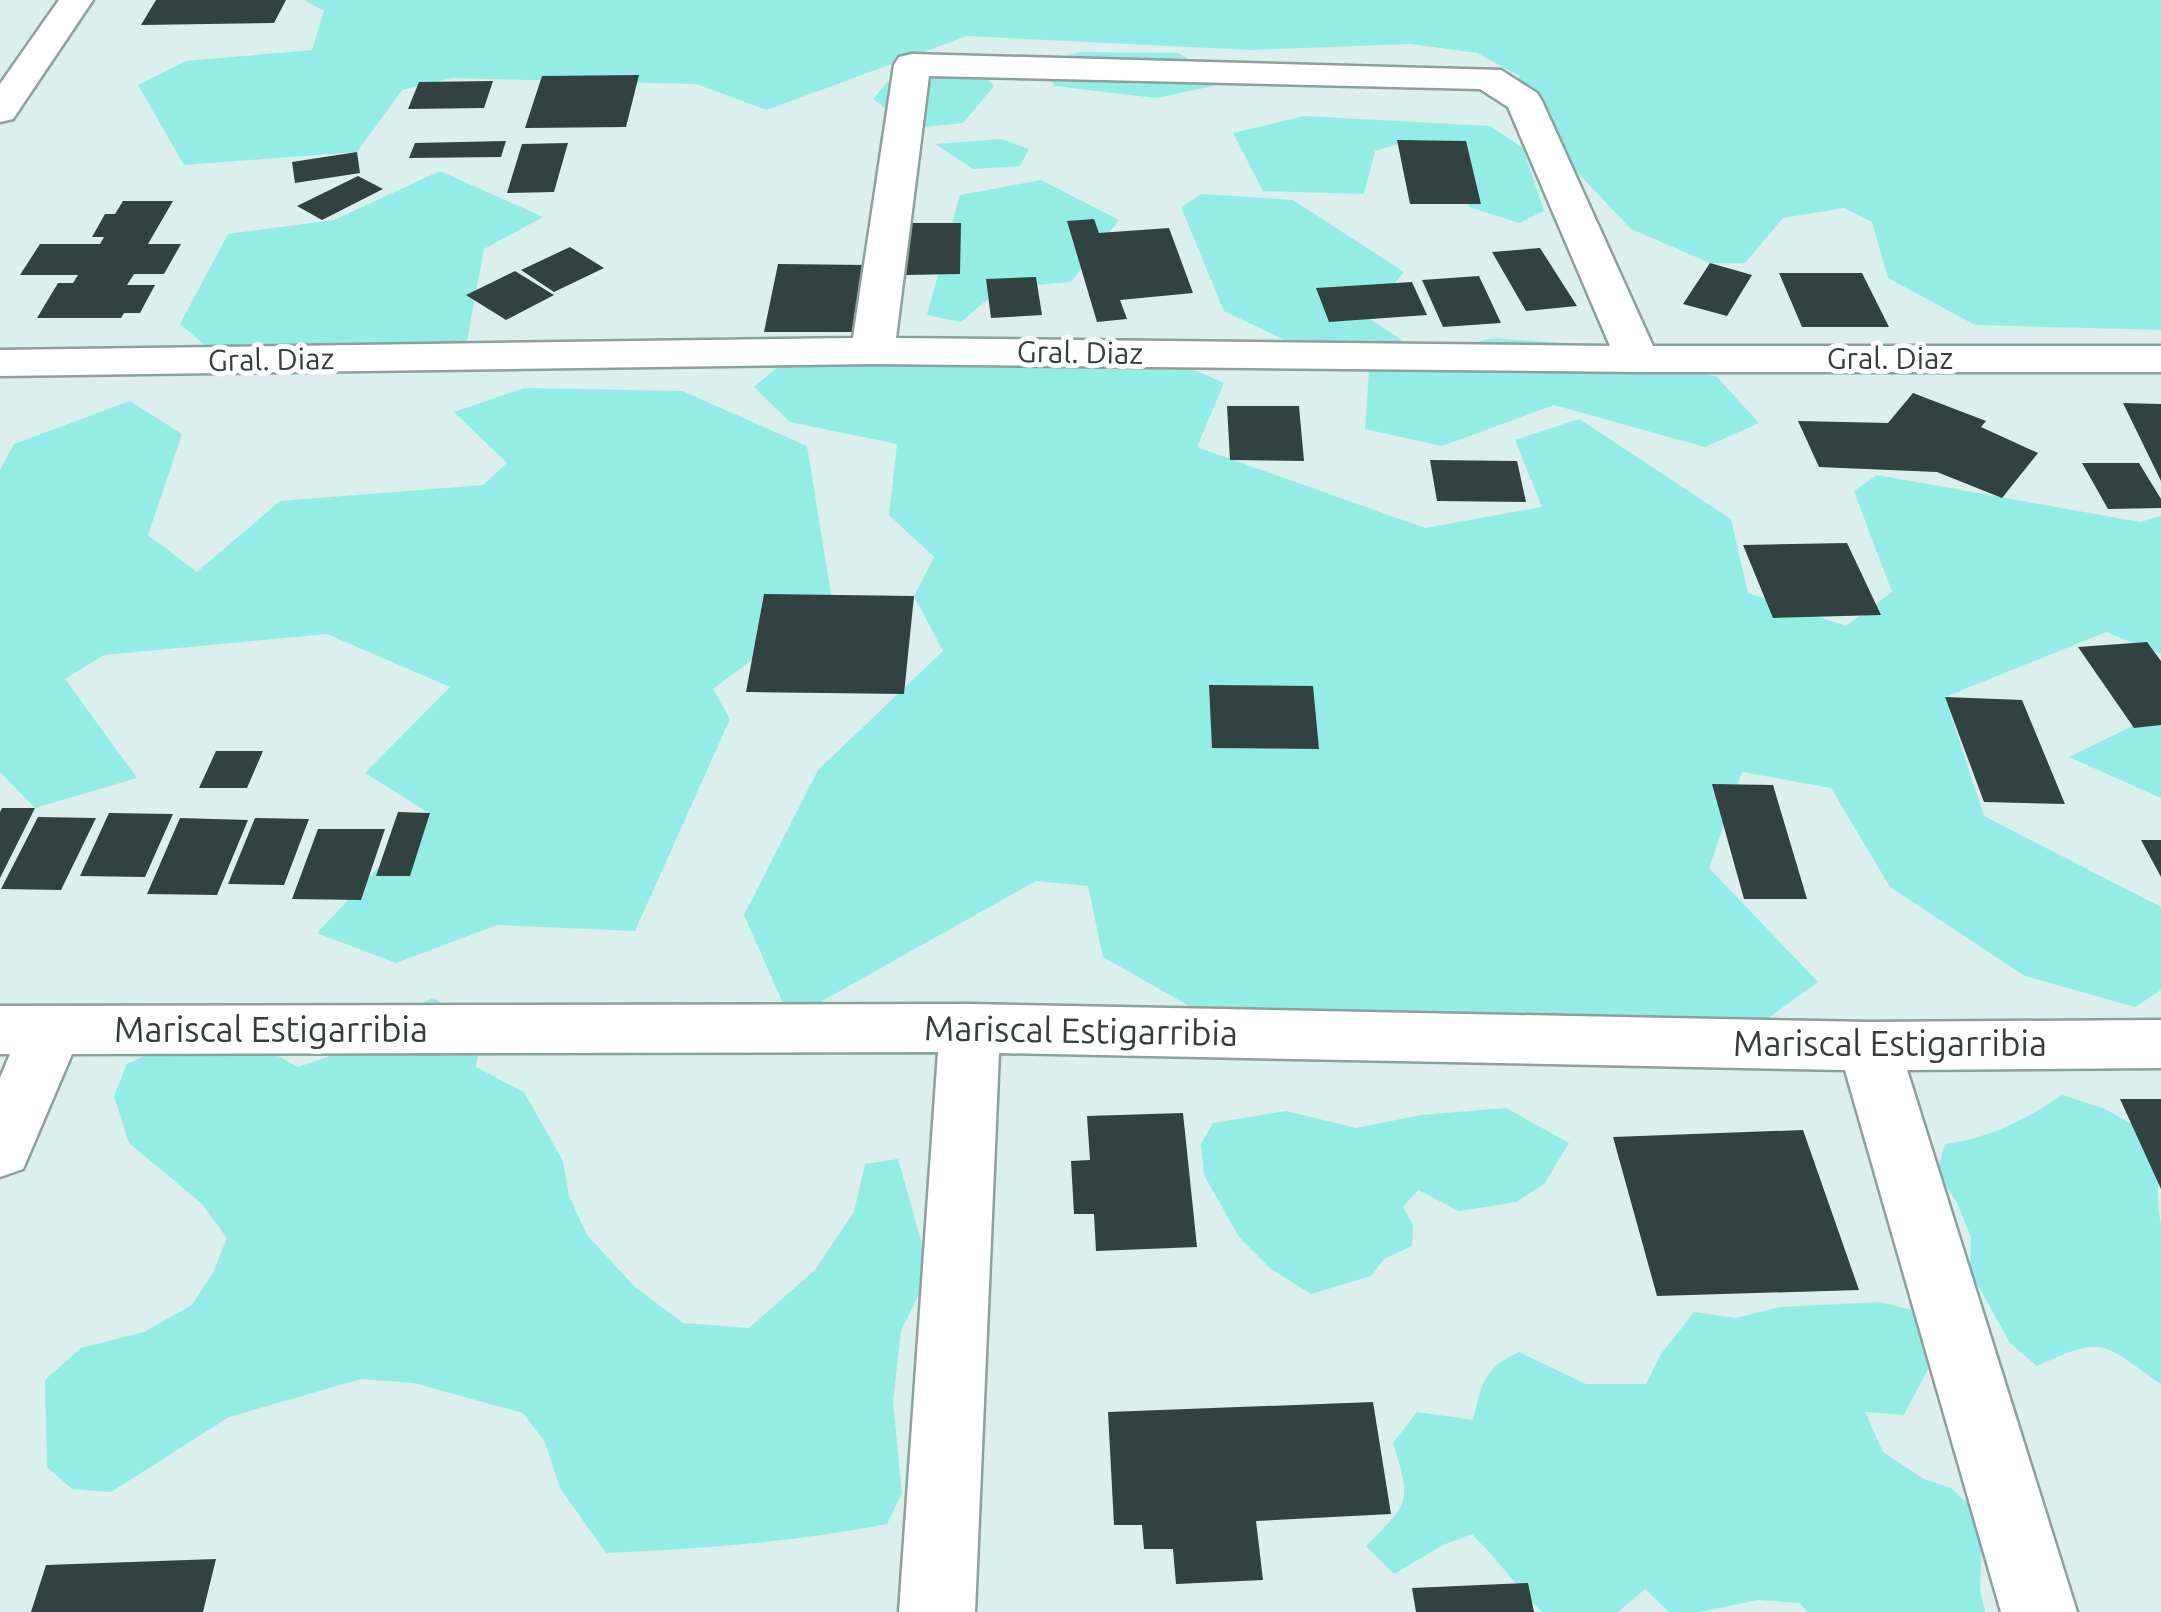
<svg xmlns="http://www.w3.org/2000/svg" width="2161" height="1612" font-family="Ubuntu,sans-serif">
	<rect width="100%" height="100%" fill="#dbefed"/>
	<path fill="#93ede6" d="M304,0H2161V330L1975,325L1888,278L1872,222L1844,208L1783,218L1745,263H1710L1631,229L1526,118L1519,76L1477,53L1411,44L1251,50L967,36L767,110L696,84L452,78L402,90L357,152L184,165L138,85L186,61L312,50L324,11Z
		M1080,52L1178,53L1232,82L1156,98L1054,86L1043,63Z
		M972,64L994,86L963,123L913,128L873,99L892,77Z
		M1304,116L1490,126L1523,148L1544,211L1519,223L1469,207L1453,163L1401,143L1375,151L1364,194L1263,191L1233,133Z
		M1002,139L1029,149L1020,166L973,169L935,144Z
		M440,171L543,217L484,249L464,357L234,370L180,324L228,234L334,220Z
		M1041,180L1119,220L1071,282L1001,288L961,322L927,315L960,195Z
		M1202,194L1293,200L1404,272L1387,293L1328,292L1402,340L1376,357L1299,347L1224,311L1181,207Z
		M1492,338L1618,347L1717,377L1759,423L1705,447L1554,405L1442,446L1365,429L1369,370Z
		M795,352L1007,366L1156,353L1224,383L1197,447L1425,528L1542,507L1515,440L1579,419L1731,519L1748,593L1846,626L1892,592L1854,491L1877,475L2140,522L2161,516V654L2106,632L1945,697L1984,816L2161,907V990L2135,1007L2025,976L1890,887L1831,788L1742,772L1709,868L1818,982L1750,1031L1196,1010L1103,957L1088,886L1036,881L790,1019L744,915L818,770L943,651L914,596L934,557L889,515L897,444L790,422L754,387Z
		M524,388L682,391L807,446L832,600L713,689L730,719L635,931L497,925L396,963L317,933L429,813L365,773L450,687L327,634L104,655L65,679L137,778L35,808L0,772V470L14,444L130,401L182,434L148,535L197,572L280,501L483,485L507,463L454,412Z
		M2161,712V798L2069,757Z
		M434,998L468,1019L481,1037L476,1067L524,1092L563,1161L569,1196L587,1235L635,1287L683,1323L749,1328L815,1270L854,1212L865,1164L898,1159L924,1251V1284L901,1331L893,1401L902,1493L887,1524C793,1542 702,1549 606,1553L560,1488L545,1442L523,1413L414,1383L361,1379L229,1417L111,1492L72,1489L47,1467L45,1380L81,1348L144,1332L192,1305L213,1273L227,1238L202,1204L129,1143L114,1096L127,1064L175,1042L265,1049L298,1067L327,1057L378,1021Z
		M2062,1095L2105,1109L2158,1139C2160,1166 2155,1200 2161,1224V1384C2101,1343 2106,1334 2037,1366L2010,1343L1970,1271L1971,1237L1956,1201L1937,1172L1945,1144C1987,1139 2027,1119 2062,1095Z
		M1506,1108L1569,1143L1544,1184L1516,1202L1459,1211L1418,1190L1403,1207L1413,1225L1412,1246L1384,1259L1371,1276L1311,1294L1271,1269L1239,1237L1204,1175L1201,1144L1213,1123L1286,1111L1356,1128L1421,1115Z
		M1880,1302L1911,1310L1932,1361L1904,1415L1865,1412L1883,1452L1924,1479L1951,1488L1982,1517L1980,1589L1985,1612H1807L1800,1603L1758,1600L1700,1612H1669L1645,1589L1618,1612H1542C1517,1587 1497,1559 1472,1534L1443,1545L1394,1574L1366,1546C1409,1503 1412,1502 1393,1443L1417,1412L1473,1420C1482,1383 1483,1369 1519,1352L1586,1384H1646L1661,1354L1694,1312L1736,1318L1780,1307Z"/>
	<path fill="#314240" d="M156,0H286L274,23L141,25Z
		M639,75L626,127L525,128L542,76Z
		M493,81L484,108L408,109L419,82Z
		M1397,140L1466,141L1481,204H1410Z
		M506,141L501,157L409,158L415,143Z
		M568,143L554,192L507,193L522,144Z
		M357,152L360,173L295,183L292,162Z
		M358,176L383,189L322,220L297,206Z
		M123,201H173L148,244H181L164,274H134L127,285H155L140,313H124L121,318H37L58,283H73L78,275H20L40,244H100L104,237H92L105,214H115Z
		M1094,219L1099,233L1169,228L1193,293L1120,300L1127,319L1097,322L1067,221Z
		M908,223H961L960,274L905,275Z
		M570,247L604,268L554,292L521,270Z
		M1540,248L1577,306L1526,311L1492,252Z
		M1710,263L1752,275L1727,316L1683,304Z
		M778,264L866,265L857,332H764Z
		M515,271L554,295L506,320L466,295Z
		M1779,273H1862L1889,327H1802Z
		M1479,276L1501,323L1443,327L1422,280Z
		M1036,277L1042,315L991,318L986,279Z
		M1412,282L1427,315L1329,322L1316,288Z
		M1913,393L1986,421L1981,427L2038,453L2002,498L1937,472L1819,467L1798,421L1888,423Z
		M2123,403L2161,404V481Z
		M1227,406H1299L1304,461L1230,460Z
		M1430,460L1517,461L1526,502L1437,501Z
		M2082,463H2139L2161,499V508L2108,509Z
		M1847,543L1881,615L1773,618L1743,545Z
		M764,594L914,596L904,694L746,692Z
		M2147,642L2161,661V725L2134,728L2078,647Z
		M1209,685L1313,686L1319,749L1212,748Z
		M1945,697L2022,700L2065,804L1984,802Z
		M216,751H263L247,788H199Z
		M1712,784L1773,785L1807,899H1744Z
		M2,808H35L0,878V812Z
		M398,812L430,813L410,876H376Z
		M109,813L173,814L145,877L80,876Z
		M38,817L96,818L61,890L1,889Z
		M180,818L248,820L217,895L147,894Z
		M255,818L309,819L284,885L228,884Z
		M318,829H385L361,900L292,899Z
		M2141,840H2161V877Z
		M2120,1099H2161V1189Z
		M1183,1113L1197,1247L1096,1251L1094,1214H1074L1071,1161L1090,1160L1087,1116Z
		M1803,1130L1859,1290L1657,1296L1613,1137Z
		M1373,1402L1391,1514L1256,1521L1263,1580L1176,1584L1173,1549H1144L1142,1525H1114L1108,1412Z
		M216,1559L203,1612H31L46,1565Z
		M1528,1583L1534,1612H1416L1412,1588Z"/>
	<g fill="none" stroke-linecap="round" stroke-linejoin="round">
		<g stroke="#8da09e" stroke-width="5">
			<path id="minor" d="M912,54L1501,70L1537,93L1542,101L1653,346H2161V372H1637L873,364L0,376V350L853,338L894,65L899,57ZM929,76L1480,89L1508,107L1610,346L896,338Z
				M970,1004L1869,1022L2161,1020V1068L1907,1070L2077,1612H2001L1845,1070L999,1053L975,1612H899L938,1052L72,1054L23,1169L0,1177V1078L10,1054H0V1006Z"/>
		</g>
		<g stroke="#8da09e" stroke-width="5">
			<path id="major" d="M59,0H93L13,119L0,122V84Z"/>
		</g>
		<use href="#minor" fill="#fff" fill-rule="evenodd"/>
		<use href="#major" fill="#fff" fill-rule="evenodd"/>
	</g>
	<g text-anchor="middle" stroke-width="10" stroke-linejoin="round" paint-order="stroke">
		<g font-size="30" fill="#363e3d" stroke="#fff">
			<text transform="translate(1080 353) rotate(1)" y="10">Gral. Diaz</text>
			<text x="1890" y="369">Gral. Diaz</text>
			<text transform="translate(271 360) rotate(-1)" y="10">Gral. Diaz</text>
		</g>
		<g font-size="35" fill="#363e3d" stroke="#fff">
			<text x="271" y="1042">Mariscal Estigarribia</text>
			<text transform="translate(1081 1031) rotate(1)" y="12">Mariscal Estigarribia</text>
			<text x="1890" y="1056">Mariscal Estigarribia</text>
		</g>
	</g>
</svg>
